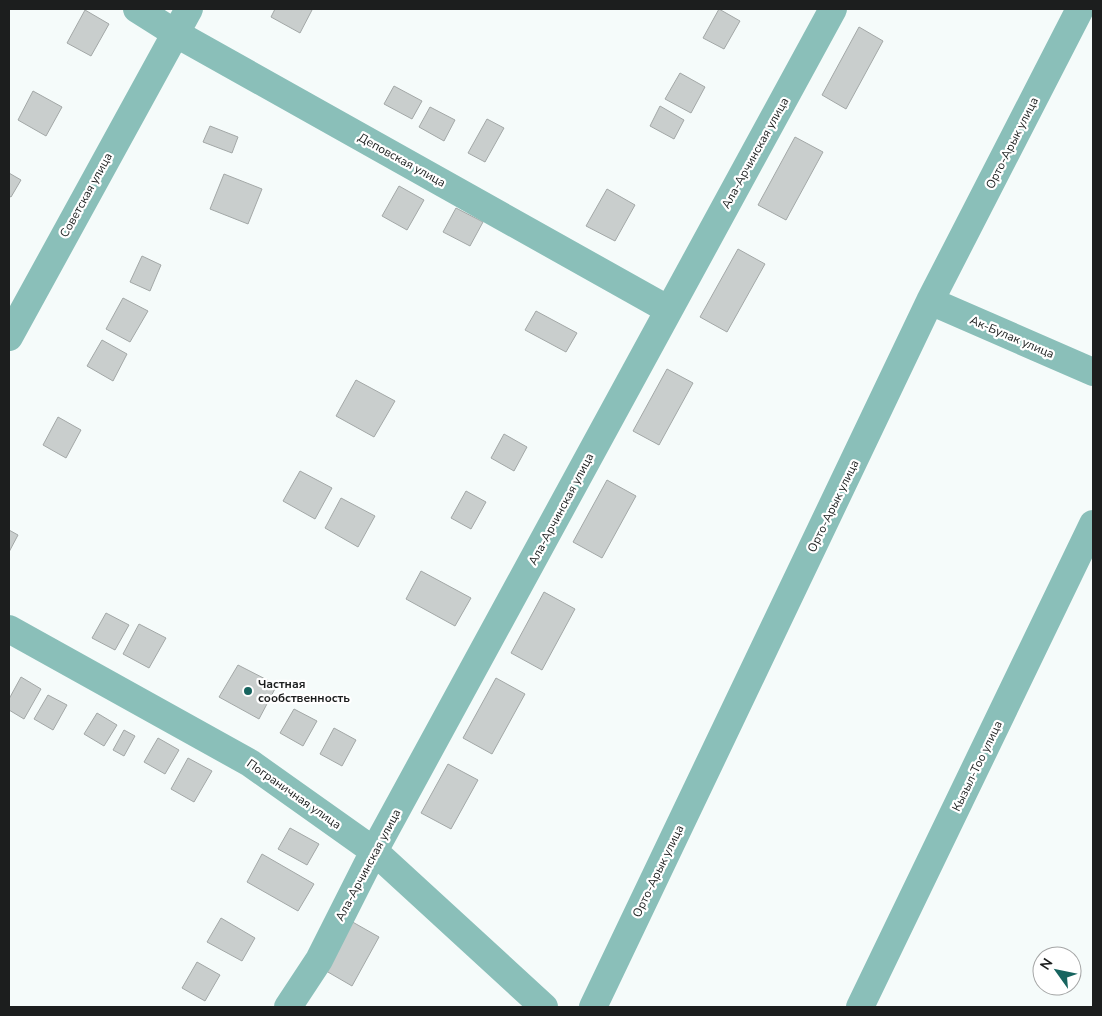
<svg xmlns="http://www.w3.org/2000/svg" width="1102" height="1016" font-family="'Nunito Sans',sans-serif">
	<rect width="100%" height="100%" fill="#f5fbfa"/>
	<path fill="#c9cecd" stroke="#a3a8a7" d="M275,9H310L312,10L300,33L271,17Z
		M719,9L740,21L724,49L703,38Z
		M85,10L109,24L91,56L67,43Z
		M859,27L883,41L846,109L822,95Z
		M680,73L705,87L691,113L665,99Z
		M394,86L422,101L412,119L384,104Z
		M33,91L62,107L46,136L18,120Z
		M660,106L684,120L674,139L650,126Z
		M430,107L455,120L444,141L419,127Z
		M487,119L504,128L485,162L468,153Z
		M210,126L238,137L232,153L203,142Z
		M795,137L823,152L786,220L758,205Z
		M9,173L21,180L11,197L9,196Z
		M224,174L262,189L248,224L210,209Z
		M399,186L424,200L407,230L382,216Z
		M607,189L635,205L615,241L586,226Z
		M456,208L483,222L470,246L443,232Z
		M738,249L765,264L727,332L700,317Z
		M142,256L161,265L150,291L130,282Z
		M123,298L148,311L130,342L106,329Z
		M536,311L577,333L566,352L525,330Z
		M102,340L127,354L113,381L87,366Z
		M667,369L693,383L659,445L633,431Z
		M356,380L395,401L374,437L336,416Z
		M58,417L81,430L66,458L43,445Z
		M504,434L527,447L514,471L491,458Z
		M300,471L332,488L315,519L283,501Z
		M607,480L636,496L602,558L573,542Z
		M466,491L486,502L471,529L451,518Z
		M341,498L375,516L358,547L325,528Z
		M9,530L18,535L9,552Z
		M421,571L471,598L455,626L406,599Z
		M544,592L575,609L542,670L511,653Z
		M106,613L129,625L115,650L92,638Z
		M139,624L166,638L149,668L123,654Z
		M238,665L277,685L259,719L219,697Z
		M21,677L41,689L24,719L9,710V699Z
		M496,678L525,694L492,754L463,738Z
		M48,695L67,705L53,730L34,719Z
		M294,709L317,721L303,746L280,733Z
		M97,713L117,725L104,746L84,734Z
		M334,728L356,740L342,766L320,754Z
		M124,730L135,736L124,756L113,750Z
		M158,738L179,750L165,774L144,762Z
		M188,758L212,771L194,802L171,789Z
		M448,764L478,780L451,829L421,813Z
		M290,828L319,844L307,865L278,849Z
		M262,854L314,884L298,911L247,882Z
		M221,918L255,938L242,961L207,942Z
		M349,920L379,937L352,986L321,968Z
		M197,962L220,975L205,1001L182,988Z"/>
	<g fill="none" stroke-linecap="round" stroke-linejoin="round">
		<path stroke="#8abfb9" stroke-width="28" d="M137,9L175,33L669,310
			M930,301L1093,372
			M9,337L189,9
			M9,629L250,763L374,851L544,1007
			M288,1007L319,960L374,851L833,9
			M593,1007L930,301L1080,9
			M860,1007L1093,524"/>
	</g>
	<circle fill="#17645f" stroke="#fff" stroke-width="2" cx="248" cy="691" r="5"/>
	<g text-anchor="middle" stroke-width="4.5" stroke-linejoin="round" paint-order="stroke">
		<g font-size="12" fill="#1c1e1e" stroke="#fff">
			<text transform="translate(1012 143) rotate(-63)" y="4">Орто-Арык улица</text>
			<text transform="translate(755 153) rotate(-61)" y="4">Ала-Арчинская улица</text>
			<text transform="translate(402 160) rotate(29)" y="4">Деповская улица</text>
			<text transform="translate(86 195) rotate(-61)" y="4">Советская улица</text>
			<text transform="translate(1012 337) rotate(23)" y="4">Ак-Булак улица</text>
			<text transform="translate(833 506) rotate(-64)" y="4">Орто-Арык улица</text>
			<text transform="translate(561 509) rotate(-62)" y="4">Ала-Арчинская улица</text>
			<text transform="translate(977 766) rotate(-64)" y="4">Кызыл-Тоо улица</text>
			<text transform="translate(294 794) rotate(35)" y="4">Пограничная улица</text>
			<text transform="translate(368 865) rotate(-62)" y="4">Ала-Арчинская улица</text>
			<text transform="translate(658 871) rotate(-64)" y="4">Орто-Арык улица</text>
		</g>
		<g font-size="12" font-weight="bold" fill="#1c1e1e" stroke="#fff" text-anchor="start">
			<text x="258" y="688">Частная<tspan x="258" dy="14">сообственность</tspan></text>
		</g>
	</g>
	<rect width="1102" height="1016" fill="none" stroke="#1c1e1e" stroke-width="20"/>
	<g transform="translate(1057 971) rotate(303)"><circle r="24" fill="#ffffff" stroke="#a4a5a5"/>
	<path d="M0-4L9 19L0 12L-9 19Z" fill="#17645f"/>
	<text y="-8" font-size="14" font-weight="bold" text-anchor="middle" fill="#1c1e1e">N</text>
	</g>
</svg>
